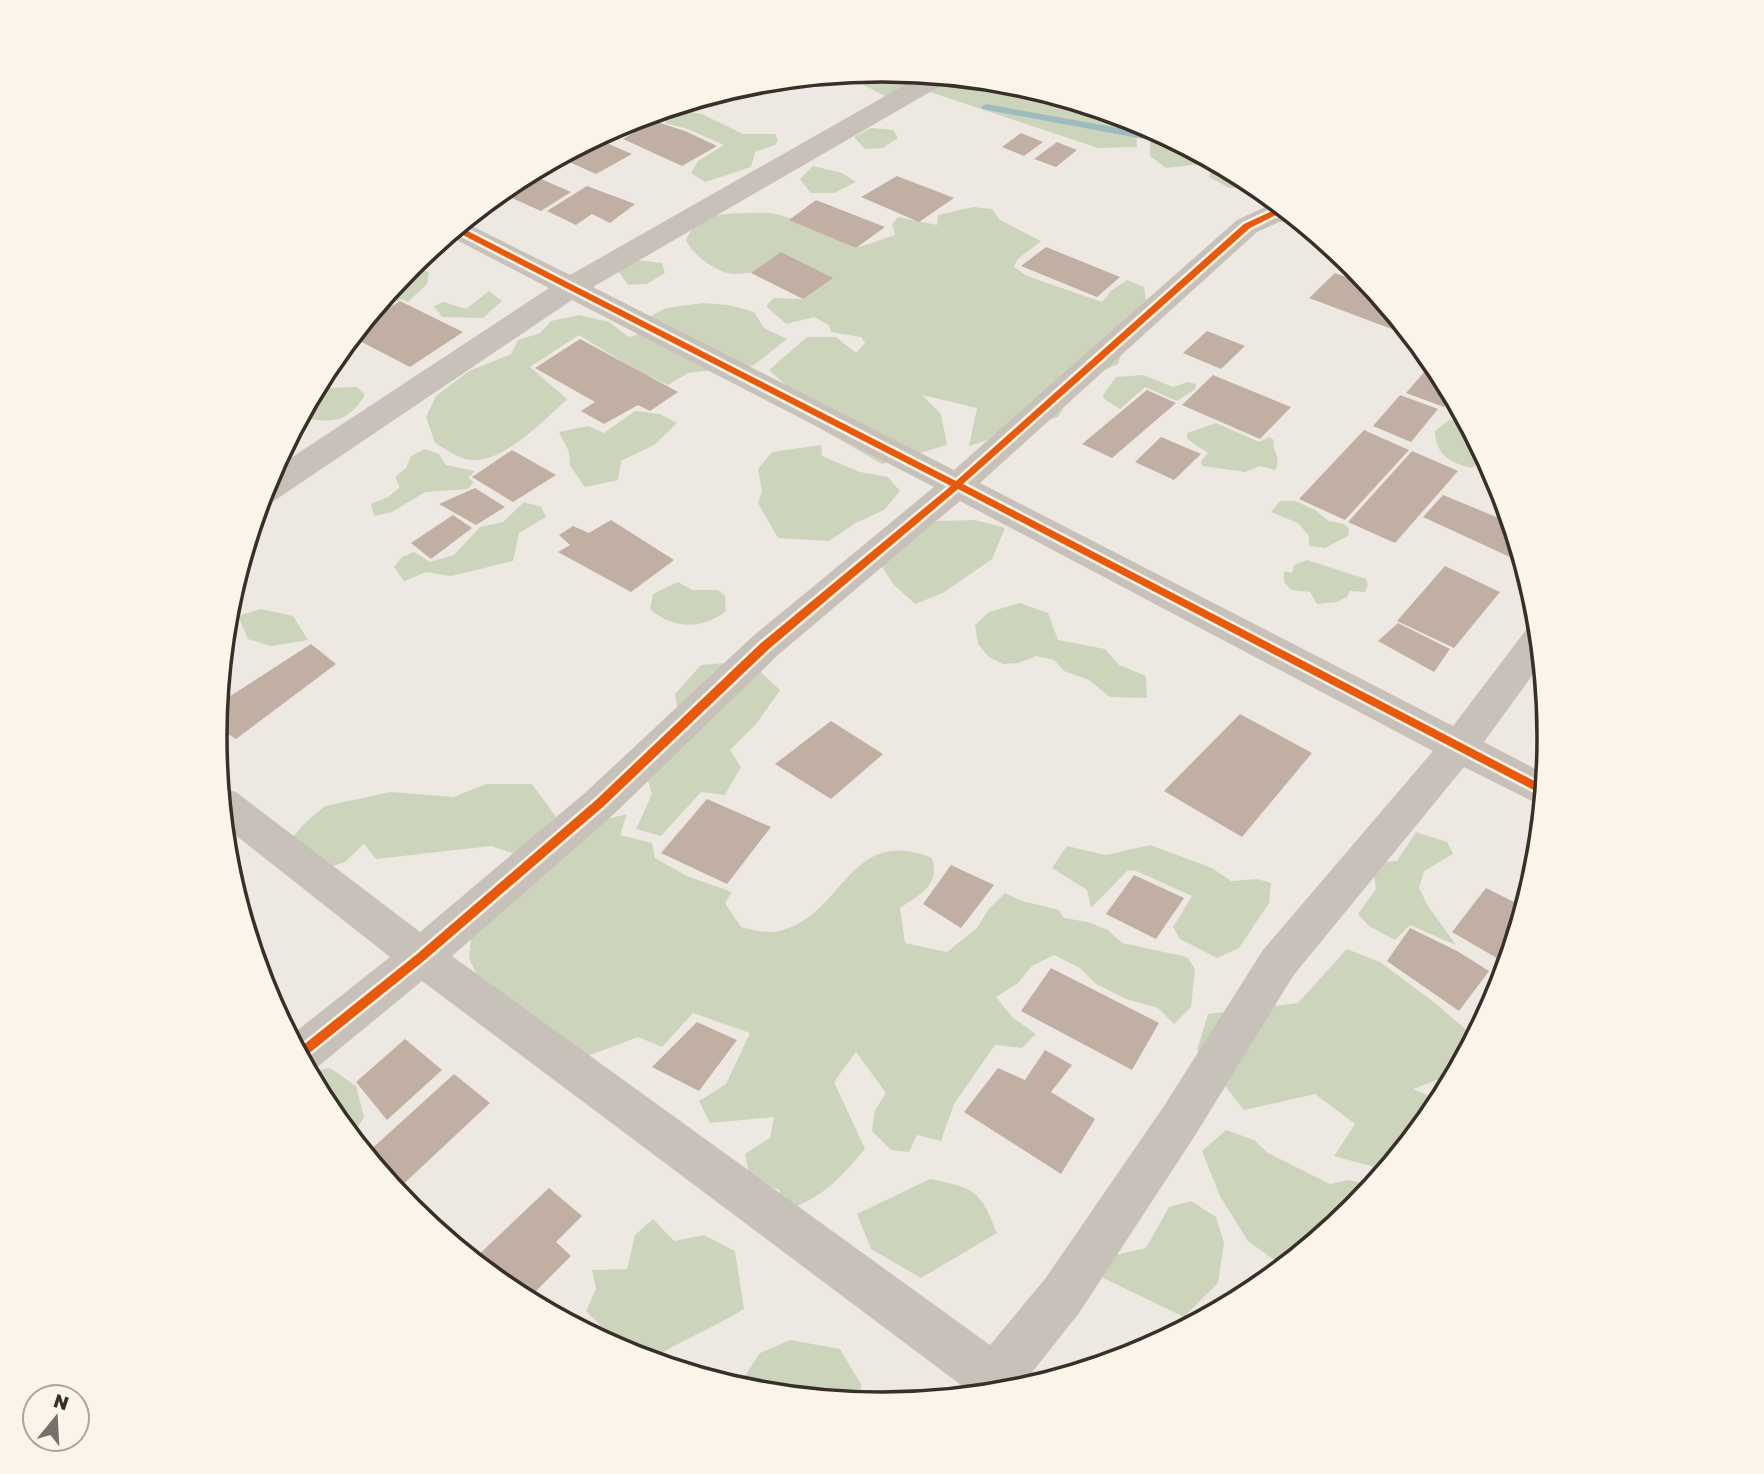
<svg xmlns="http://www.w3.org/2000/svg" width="1764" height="1474" font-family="'Golos Text',sans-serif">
	<rect width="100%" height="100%" fill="#ede9e2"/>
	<path fill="#cdd4bc" d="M882,70L1013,83L1147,126L1136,130L1137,147L1098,148L909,85L885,96L862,84L871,71Z
		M685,111L702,114L743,134H775L778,140L775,145L755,152L751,167L705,182L691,173L698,161L724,145L688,129L665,123L669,115Z
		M871,128L893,130L898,138L883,148L865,149L854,137Z
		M1172,139L1249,180L1251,188H1229L1209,177L1211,167L1193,165L1166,168L1150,156V142Z
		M813,166L842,173L856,182L834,193H811L800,179Z
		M973,207L992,209L1000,220L1041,241L1018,259L1014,267L1027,276L1102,302L1111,291L1127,280L1144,287L1147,308L1125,342L1118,364L1078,383L1058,417L969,446L977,408L922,395L941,414L947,445L882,464L821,429L817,413L769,370L807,337H836L856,353L865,343L861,337L831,332L829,325L814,317L786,324L766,306L774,298L803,299L832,278L781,252L773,268C761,270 747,274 734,274C719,274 692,255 686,240C698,213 721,214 747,213C757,213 770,212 780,215C803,222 833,238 856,248L895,235L892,224L898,217L937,225L938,215Z
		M637,260L662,263L665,273L647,284L628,285L618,271Z
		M409,267L429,272L427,284L408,302L401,299L388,305L380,302Z
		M489,291L502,301L483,318L442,317L434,306L443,302L466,309Z
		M703,303L729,305L754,312L764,328L787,339L754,365L738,369L649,317L666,308Z
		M579,315L609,322L629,337L647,331L714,370L688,373L668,385L638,371L579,335L530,367L567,399C546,419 502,464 470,460C459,459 444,448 435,443L426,417L436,396L469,371L511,354L518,340L540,333L551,321Z
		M1143,375L1173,387L1188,382L1196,384L1195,389L1177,401L1145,387L1120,409L1104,399L1103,395L1116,377Z
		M357,387L365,395C349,420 337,423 309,419L308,403L327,388Z
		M635,411L660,414L677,423L654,445L621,461L618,480L585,487L570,466L569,452L559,432L588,426L604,433Z
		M1449,420L1466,421L1486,460L1471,468C1449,462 1436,455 1435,431Z
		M1216,423L1259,442L1269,437L1274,440C1271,451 1283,458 1275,470L1260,466L1245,472L1202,466L1201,461L1208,453L1187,439V433Z
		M821,445L822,456L860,472L888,477L900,491L884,510L856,523L829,541L778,538L758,503L762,491L758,469L772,452Z
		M425,449L439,454L446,465L475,471L468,478L474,482L468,489L425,492L392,512L374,516L371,504L388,497L400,487L395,477L406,468L411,456Z
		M1280,501H1295L1315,510L1329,521L1344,524L1349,529L1348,536L1325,548L1309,546V536L1298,523L1271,512Z
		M524,502L541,507L546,517L519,533L513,561L451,576L426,572L404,581L394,567L402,557L414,552L430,562L454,555L480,527L503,522Z
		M975,520L1005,528L992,559L943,593L915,604L894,585L881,565L901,546L937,521Z
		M1307,560L1366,579L1368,585L1365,592L1350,591L1347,597L1337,602L1317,604L1310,592L1291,590L1284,582V571L1292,573L1294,565Z
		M678,582L692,590H718L725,596L726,611C703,630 672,629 650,609L653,594Z
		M1020,603L1048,613L1058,640L1105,649L1119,665L1146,676L1147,698L1110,697L1089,680L1064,671L1054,660L1036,656L1019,663L1003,664L989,657L978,644L975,625L989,612Z
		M261,609L293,616L308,640L271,646L248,639L238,616Z
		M749,661L780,690L756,724L730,750L741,767L725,795L701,792L661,836L636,829L652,794L638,746L682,733L675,694L701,665Z
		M487,784H532L569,835L591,823L627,814L620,835L652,843L655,858L687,876L732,892L725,903L741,927C753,930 766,934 779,931C844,917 848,824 932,858C941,885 919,895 900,908L905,943L947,952L977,928L988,910L1005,893L1022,901L1059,910L1064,918L1088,922L1108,930L1122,943L1187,957L1195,969L1191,1007L1174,1024L1158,1008L1126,999L1096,984L1080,968L1054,955L1032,966L1018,983L996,997L1013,1018L1036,1034L1022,1048L995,1045L954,1104L941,1141L917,1135L909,1152L891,1150L872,1131L875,1110L886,1093L856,1052L834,1082L865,1149C841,1177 822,1199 786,1210L779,1190L750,1178L745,1154L770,1138L774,1117L710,1123L699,1101L726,1084L750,1033L693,1013L662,1047L638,1037L582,1058L482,986L469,958L473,920L534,860L491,846L376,859L364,844L345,862L319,871L287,843L306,822L325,806L391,792L453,797Z
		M1416,832L1447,842L1453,854L1424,871L1419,888L1428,906L1456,945L1410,925L1395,940L1369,926L1358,914L1376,889L1372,862L1397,861Z
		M1150,845L1212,868L1231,881L1257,879L1271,883L1269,903L1239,948L1217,958L1180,939L1173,927L1192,896L1134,870L1127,871L1091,908L1087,890L1052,868L1067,846L1106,855Z
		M1347,949L1380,962L1435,1003L1472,1035L1450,1075L1413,1089L1440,1101L1385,1170L1334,1156L1355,1124L1315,1094L1244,1110L1197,1050L1208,1014L1298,1003Z
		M330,1068L356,1086L364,1117L353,1135H350L327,1107L308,1072Z
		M1226,1130L1254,1140L1268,1153L1330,1184L1348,1180L1373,1185L1353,1209L1283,1266L1248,1241L1220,1196L1202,1151Z
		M930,1179C975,1188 980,1190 997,1233L921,1278L871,1249L857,1214Z
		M1191,1201L1216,1217L1224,1243L1218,1283L1184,1317L1103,1278L1108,1257L1146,1248L1169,1207Z
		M653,1219L674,1241L704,1235L735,1251L744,1309C713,1328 680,1341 649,1360L632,1355L633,1348L603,1328L586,1311L596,1289L592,1270L627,1269L635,1235Z
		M790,1340L840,1349L861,1384V1402L751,1391L738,1387L760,1353Z"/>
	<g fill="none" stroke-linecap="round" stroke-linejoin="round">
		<path fill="#9dbcbf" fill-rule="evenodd" d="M986,104L1168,137L1180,144L1176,145L982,109L981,107Z"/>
	</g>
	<path fill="#c1afa3" d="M642,116L650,119L611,142L597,136Z
		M654,121L685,131L717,146L682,166L623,139Z
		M1021,133L1043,142L1024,156L1002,147Z
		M595,138L632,154L596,174L558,157Z
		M1057,142L1077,150L1056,167L1034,159Z
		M897,176L954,198L919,222L861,197Z
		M541,179L571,192L541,211L512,198Z
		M587,186L635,204L610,223L592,214L576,225L547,211Z
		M816,200L885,227L856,248L789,220Z
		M1046,247L1120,277L1097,297L1021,266Z
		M781,252L833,278L803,299L751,273Z
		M1335,273L1354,280L1361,275L1376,293L1374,295L1380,298L1413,337L1309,298Z
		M400,301L463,332L410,367L352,337L359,328Z
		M1207,331L1245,346L1221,369L1183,353Z
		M580,339L678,392L650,411L638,405L604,424L581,411L595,402L535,368Z
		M1433,362L1453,397L1444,407L1406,393Z
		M1213,375L1291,407L1260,439L1182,405Z
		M1147,390L1176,403L1112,458L1082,444Z
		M1400,395L1438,409L1411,442L1373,426Z
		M1364,430L1409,450L1345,520L1299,499Z
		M1161,437L1201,454L1174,480L1135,462Z
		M512,450L556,475L513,502L472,477Z
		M1412,451L1458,471L1395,543L1348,522Z
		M475,488L505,507L476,525L439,504Z
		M1443,495L1511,523L1523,563L1423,517Z
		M453,515L472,528L431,559L411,543Z
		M611,520L674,560L631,592L558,552L570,545L559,535L573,526L589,533Z
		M1445,566L1500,592L1454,648L1397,621Z
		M1398,623L1450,649L1434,672L1378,641Z
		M311,644L336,664L236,739L216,726L218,704Z
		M1240,714L1312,753L1242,837L1164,791Z
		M831,721L883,754L831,799L775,764Z
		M707,799L771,827L727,884L661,853Z
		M951,865L994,885L961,928L923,904Z
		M1134,875L1184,898L1156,939L1106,914Z
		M1486,888L1524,907L1507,964L1452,932Z
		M1410,928L1457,951L1489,971L1459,1011L1387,961Z
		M1051,968L1159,1023L1132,1070L1021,1011Z
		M697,1022L737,1040L699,1091L652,1067Z
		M405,1039L442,1070L387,1120L356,1082Z
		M1045,1050L1072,1065L1051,1092L1095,1119L1061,1174L964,1112L998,1068L1025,1080Z
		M454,1074L490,1103L396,1191L366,1154Z
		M549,1188L582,1216L556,1242L571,1256L527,1300L511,1291L473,1260Z
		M580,1316L626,1351V1353L573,1324Z"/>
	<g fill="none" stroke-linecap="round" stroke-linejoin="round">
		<path fill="#c7c1ba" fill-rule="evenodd" d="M924,74L952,77L949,81L593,287L954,470L1237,220L1265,207L1280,205L1299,221L1279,222L1257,232L980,483L1453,726L1526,630L1538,626L1542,662L1484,742L1545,774L1542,806L1464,767L1293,976L1196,1134L1079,1313L1030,1375L1034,1385L1012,1391L959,1396L961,1385L422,981L315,1069L308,1071L289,1037L390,957L224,826L220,788L236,792L420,932L586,792L752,637L934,487L572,300L274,501L259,503L271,471L549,288L447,235L464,222L570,275ZM960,501L1433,751L1263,950L1164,1106L1045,1279L990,1345L452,956L614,814L778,655Z"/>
		<g stroke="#faf4e9" stroke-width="5">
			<path id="cycleway" d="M1272,211H1288L1293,216L1276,215L1250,228L963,484L1544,786L1543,795L958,489L769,649L604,806L425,960L302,1059L297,1050L417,954L596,800L761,643L951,486L453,230L458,226L956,481L1244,224Z"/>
		</g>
		<use href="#cycleway" fill="#e8590c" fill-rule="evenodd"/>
	</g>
	<path d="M0 0H1764V1474H0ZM227 737a655 655 0 1 1 1310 0a655 655 0 1 1-1310 0Z" fill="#faf4e9" fill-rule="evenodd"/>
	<path fill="none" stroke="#382f29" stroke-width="3.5" d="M227 737a655 655 0 1 1 1310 0a655 655 0 1 1-1310 0Z"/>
	<g transform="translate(56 1418) rotate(18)"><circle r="33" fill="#faf4e9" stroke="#aca59c" stroke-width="2"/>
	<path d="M0-5L12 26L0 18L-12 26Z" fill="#77706a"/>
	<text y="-10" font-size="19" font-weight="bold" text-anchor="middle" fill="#382f29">N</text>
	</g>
</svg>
